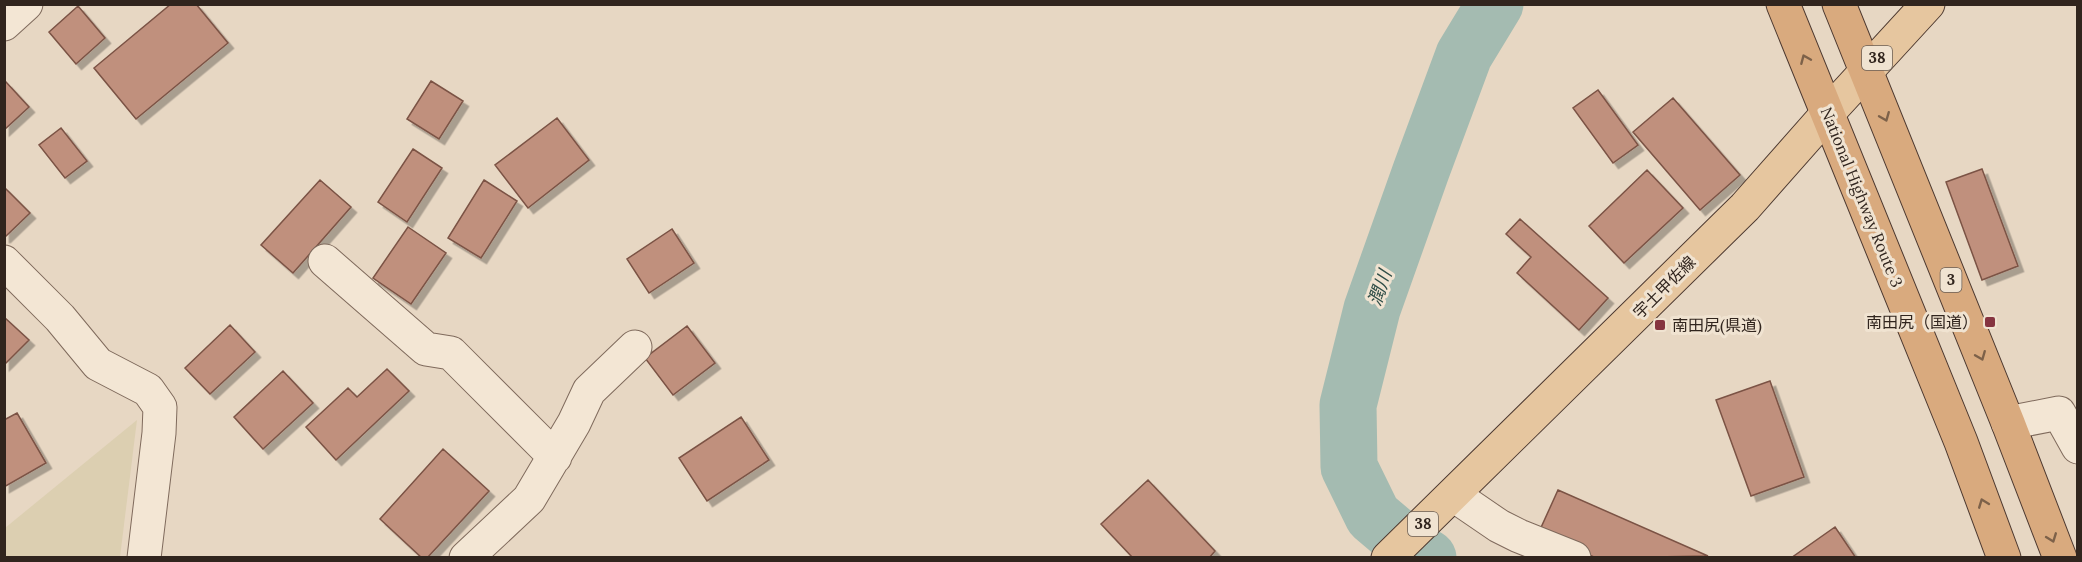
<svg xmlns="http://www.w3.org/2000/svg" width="2082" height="562" font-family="Lora,'Noto Sans JP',serif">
	<defs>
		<filter id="shadow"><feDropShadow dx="5.5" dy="5.5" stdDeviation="0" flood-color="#0004"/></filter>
	</defs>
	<rect width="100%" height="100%" fill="#e7d7c3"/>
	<path fill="#dccfb1" d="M137,420L120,557H5V528Z"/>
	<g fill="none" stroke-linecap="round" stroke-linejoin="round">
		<path stroke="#a4bbb1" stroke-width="57" d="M1428,558L1412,549L1373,516L1349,467L1348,405L1372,309L1421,171L1464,55L1495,4"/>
	</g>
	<path fill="#c0907d" stroke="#7b5345" stroke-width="1.5" filter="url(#shadow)" d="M171,4H196L228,43L136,119L94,68Z
		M78,6L105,38L76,64L49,32Z
		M431,81L463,101L439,139L407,119Z
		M6,82L29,107L4,130V84Z
		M1598,90L1638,145L1613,163L1573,108Z
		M1673,98L1740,175L1700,210L1633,132Z
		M557,118L589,160L528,208L495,165Z
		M61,128L87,161L65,178L39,145Z
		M413,149L442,168L407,222L378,202Z
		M1982,169L2018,266L1982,280L1946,182Z
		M1647,170L1683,208L1624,263L1589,226Z
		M320,180L351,207L293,273L261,245Z
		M484,180L517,201L481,258L448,238Z
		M4,187L30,213L5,237H4Z
		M1520,219L1608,298L1579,330L1517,273L1531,257L1506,234Z
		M408,227L446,253L411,304L373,278Z
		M672,229L694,263L649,293L627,259Z
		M4,317L29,340L4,365Z
		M230,325L255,352L210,394L185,368Z
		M687,326L715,363L673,395L645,358Z
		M387,369L409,391L336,460L306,427L348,388L357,397Z
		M283,371L313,403L263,449L234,417Z
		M1770,381L1804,477L1751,496L1716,400Z
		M17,413L46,463L4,487V420Z
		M741,417L769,460L707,501L679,458Z
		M443,449L489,491L427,558H422L380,519Z
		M1148,480L1215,551L1209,558H1133L1101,524Z
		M1558,490L1708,556L1596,558L1539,532Z
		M1835,527L1856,558H1791Z"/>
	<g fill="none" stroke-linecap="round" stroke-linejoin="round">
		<g stroke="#7f6a5c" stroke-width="35">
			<path id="minor" d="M4,24L26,4
				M325,261L426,349L451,353L555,457
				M4,262L60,318L98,364L148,390L160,407L159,433L144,558
				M2008,423L2059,413L2078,447
				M1458,490V498L1499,526L1519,536L1574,558
				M466,558L529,499L574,423L589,391L635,347"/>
		</g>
		<g stroke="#4d3930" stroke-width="35">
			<path id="primary" d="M1388,558L1745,207L1828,113L1928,4"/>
		</g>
		<g stroke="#4d3930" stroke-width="35">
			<path id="trunk" d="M1783,4L1961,442L2004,558
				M1839,4L2008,423L2060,558"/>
		</g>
		<use href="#minor" stroke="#f3e6d4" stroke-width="33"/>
		<use href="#primary" stroke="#e6c69f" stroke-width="33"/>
		<use href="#trunk" stroke="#d9aa7e" stroke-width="33"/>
	</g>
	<defs><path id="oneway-chevron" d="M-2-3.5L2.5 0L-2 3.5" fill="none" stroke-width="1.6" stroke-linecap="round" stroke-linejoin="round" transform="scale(1.5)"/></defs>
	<g stroke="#7d6149">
		<use href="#oneway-chevron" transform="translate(1805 59) rotate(-113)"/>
		<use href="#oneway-chevron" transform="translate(1885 117) rotate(68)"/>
		<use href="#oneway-chevron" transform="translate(1981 356) rotate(68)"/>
		<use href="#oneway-chevron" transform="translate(1983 503) rotate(-111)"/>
		<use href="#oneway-chevron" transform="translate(2052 538) rotate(69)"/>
	</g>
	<g fill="#863440" stroke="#f0e3d1" stroke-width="2">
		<rect x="1984" y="316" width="12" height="12" rx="3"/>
		<rect x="1654" y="319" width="12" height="12" rx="3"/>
	</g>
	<g text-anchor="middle" stroke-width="6" stroke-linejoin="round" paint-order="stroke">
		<g fill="#f0e3d1" stroke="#6a5e54" stroke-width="1.5">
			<rect x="1862" y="46" width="30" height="24" rx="4.5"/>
			<rect x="1940.5" y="268" width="21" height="24" rx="4.5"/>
			<rect x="1408" y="512" width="30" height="24" rx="4.5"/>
		</g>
		<g font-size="15" font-weight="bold" fill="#31251e">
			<text x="1877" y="63">38</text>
			<text x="1951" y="285">3</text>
			<text x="1423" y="529">38</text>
		</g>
		<g font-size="16" fill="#31251e" stroke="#f0e3d1">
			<text transform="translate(1862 197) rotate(68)" y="6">National Highway Route 3</text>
			<text transform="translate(1664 287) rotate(-45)" y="6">宇土甲佐線</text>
		</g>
		<g font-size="16" fill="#31251e" stroke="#f0e3d1" text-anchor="end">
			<text x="1978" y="328">南田尻（国道）</text>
			<text x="1672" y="331" text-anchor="start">南田尻(県道)</text>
		</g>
		<g font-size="18" font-style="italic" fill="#2f4e48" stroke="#f0e3d1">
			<text transform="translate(1380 288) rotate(-71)" y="6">潤川</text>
		</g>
	</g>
	<rect width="2082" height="562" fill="none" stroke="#31251e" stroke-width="12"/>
</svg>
